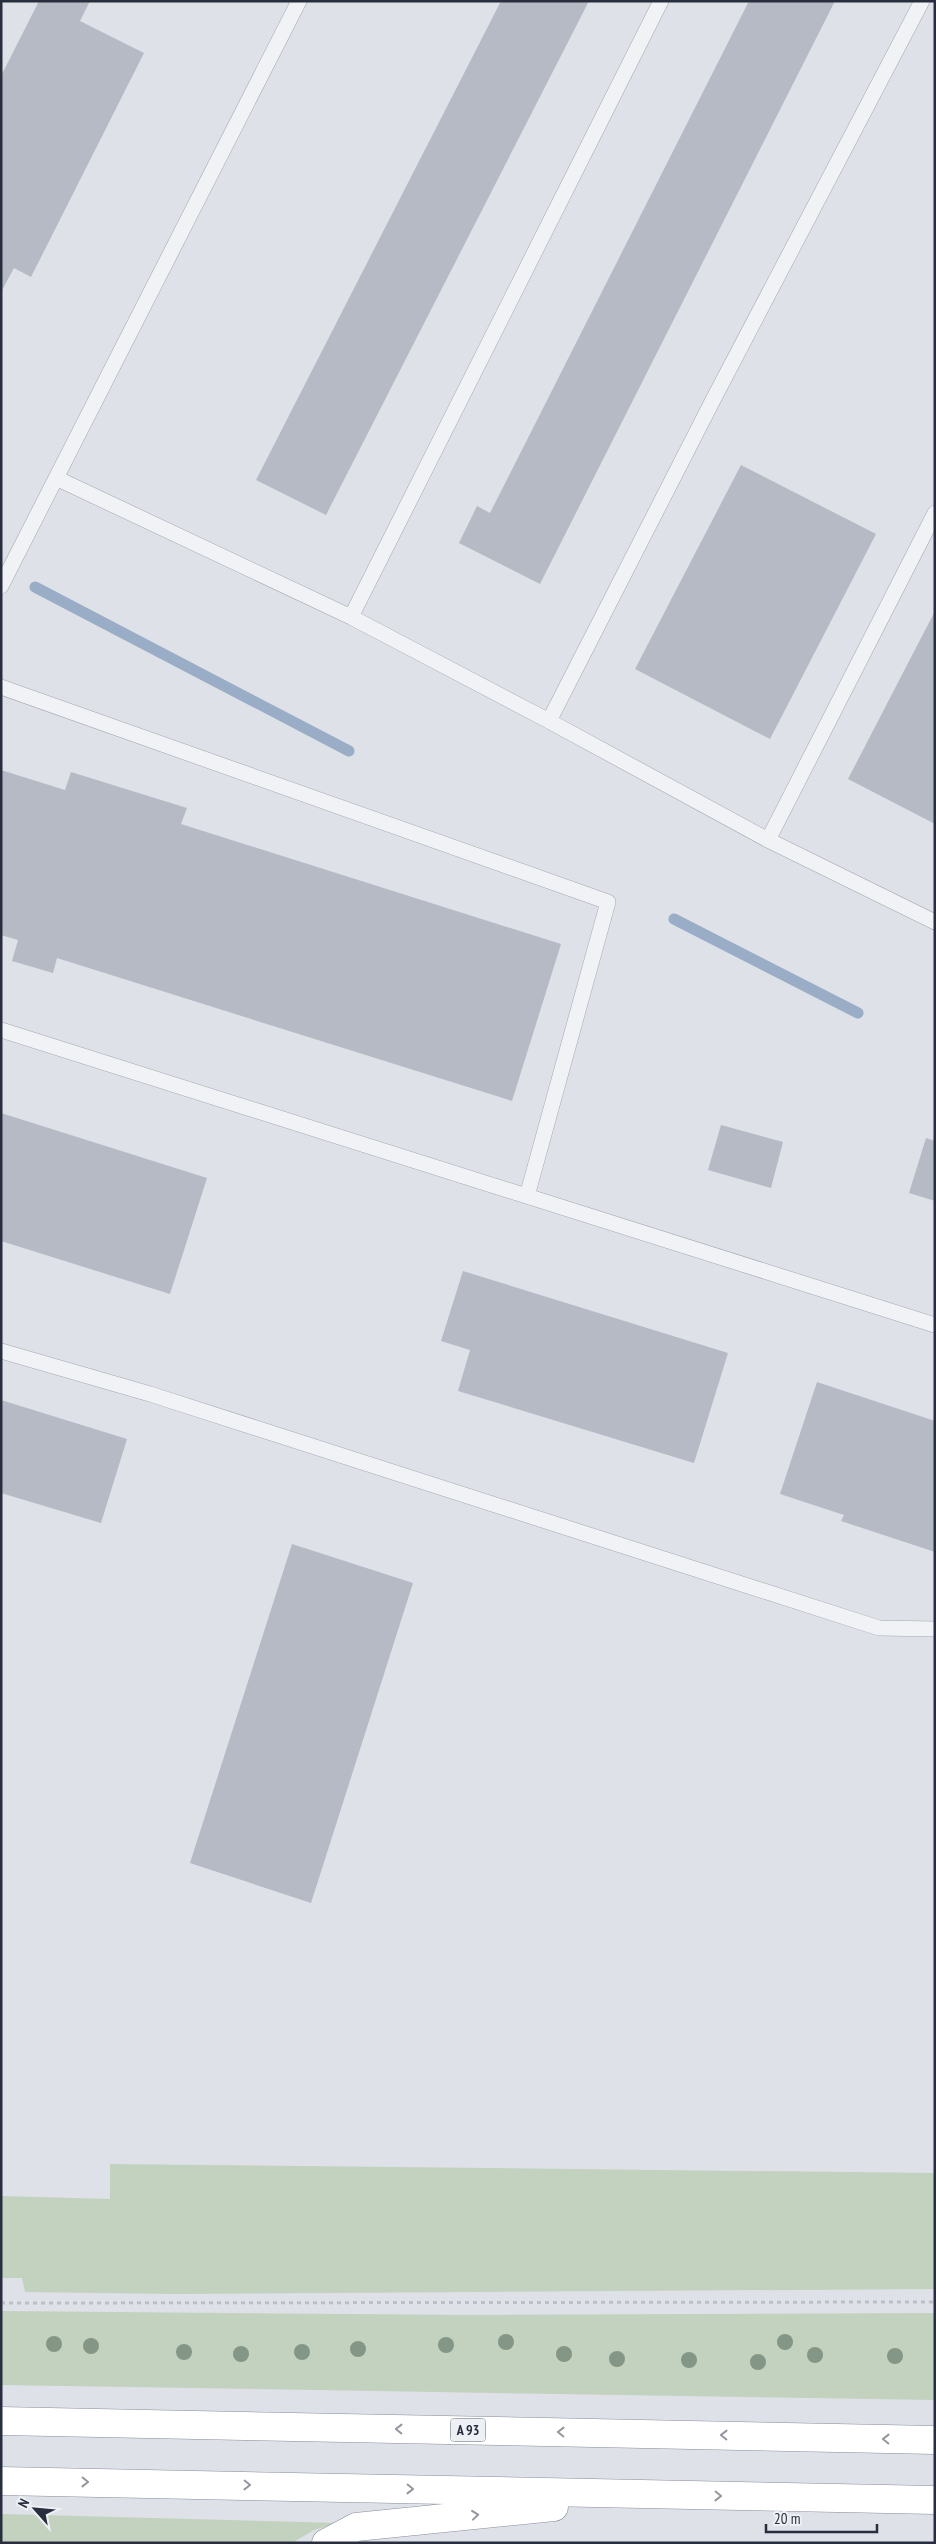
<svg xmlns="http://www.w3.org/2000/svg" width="936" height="2544" font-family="'PT Sans Narrow',sans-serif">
	<rect width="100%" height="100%" fill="#dee1e7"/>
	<path fill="#c3d1bf" d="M110,2164L935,2173V2289L173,2294L25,2292L22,2278H1V2196L110,2199Z
		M1,2311L474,2315L935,2313V2400L1,2385Z
		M1,2514L338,2523L314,2530L292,2543H1Z"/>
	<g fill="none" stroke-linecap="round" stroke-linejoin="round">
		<path stroke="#9aadc6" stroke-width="11" d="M35,587L349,751
			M674,919L858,1013"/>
	</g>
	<path fill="#b5bac4" d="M39,1H90L80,21L144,53L31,277L14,268L1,292V76Z
		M501,1H589L326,515L256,480Z
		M749,1H835L540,584L459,543L477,506L490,513Z
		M741,465L876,534L770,739L635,669Z
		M935,611V824L848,779Z
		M1,770L65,790L71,772L187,808L181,824L561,944L512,1101L57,958L53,973L12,961L18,940L1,935Z
		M1,1113L207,1178L170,1294L1,1241Z
		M721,1125L783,1142L771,1188L708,1170Z
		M926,1138L935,1141V1201L909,1193Z
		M463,1271L728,1353L694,1463L458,1391L470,1350L441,1341Z
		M817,1382L935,1421V1552L841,1521L844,1515L780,1494Z
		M1,1400L127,1439L101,1523L1,1493Z
		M292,1544L413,1583L311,1903L190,1863Z"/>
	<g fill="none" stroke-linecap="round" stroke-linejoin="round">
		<g stroke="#a4a8b1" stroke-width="16">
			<path id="lane" d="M56,478L351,617L549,721L768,840L935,922
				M1,586L299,1
				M351,617L661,1
				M1,687L608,902L527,1196
				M549,721L714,398L922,1
				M768,840L935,513
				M1,1030L935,1325
				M1,1351L150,1394L879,1628L935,1629"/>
		</g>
		<g stroke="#868e9d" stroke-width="29">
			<path id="highway" d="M1,2421L935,2440
				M1,2481L935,2500
				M326,2543L356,2527L554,2507"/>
		</g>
		<path stroke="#bcbfc5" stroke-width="3" stroke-dasharray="4 4" stroke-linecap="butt" d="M1,2303L935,2302"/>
		<use href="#lane" stroke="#f0f2f5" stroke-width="15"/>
		<use href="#highway" stroke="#fff" stroke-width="28"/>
	</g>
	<g fill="#849685">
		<circle cx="506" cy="2342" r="8"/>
		<circle cx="785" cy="2342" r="8"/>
		<circle cx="54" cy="2344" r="8"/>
		<circle cx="446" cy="2345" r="8"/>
		<circle cx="91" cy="2346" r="8"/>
		<circle cx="358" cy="2349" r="8"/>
		<circle cx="184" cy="2352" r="8"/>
		<circle cx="302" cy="2352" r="8"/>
		<circle cx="241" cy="2354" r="8"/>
		<circle cx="564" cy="2354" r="8"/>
		<circle cx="815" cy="2355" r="8"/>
		<circle cx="895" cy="2356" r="8"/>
		<circle cx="617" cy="2359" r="8"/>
		<circle cx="689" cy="2360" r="8"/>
		<circle cx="758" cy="2362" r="8"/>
	</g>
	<defs><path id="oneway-chevron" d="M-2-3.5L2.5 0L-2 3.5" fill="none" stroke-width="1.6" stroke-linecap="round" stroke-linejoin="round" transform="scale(1.25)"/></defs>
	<g stroke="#94969e">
		<use href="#oneway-chevron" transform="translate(399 2429) rotate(-179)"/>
		<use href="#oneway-chevron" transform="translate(561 2432) rotate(-179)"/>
		<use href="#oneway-chevron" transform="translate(724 2435) rotate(-179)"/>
		<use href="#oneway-chevron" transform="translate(886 2439) rotate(-179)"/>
		<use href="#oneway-chevron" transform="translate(85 2482) rotate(1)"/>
		<use href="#oneway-chevron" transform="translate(247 2485) rotate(1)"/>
		<use href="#oneway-chevron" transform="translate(410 2489) rotate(1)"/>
		<use href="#oneway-chevron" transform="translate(718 2496) rotate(1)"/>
		<use href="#oneway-chevron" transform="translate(475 2515) rotate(-6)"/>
	</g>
	<g text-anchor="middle" stroke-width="4" stroke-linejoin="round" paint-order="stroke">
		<rect fill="#edf0f5" stroke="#636874" stroke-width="1" x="450.5" y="2418.5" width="35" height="23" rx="4"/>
		<g font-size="14" font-weight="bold" fill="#282e3d">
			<text x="468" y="2435">A 93</text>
		</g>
	</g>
	<rect width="936" height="2544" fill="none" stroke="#282e3d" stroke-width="5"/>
	<g transform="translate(35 2509) rotate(297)" stroke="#edf0f5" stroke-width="4" paint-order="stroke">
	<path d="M0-4L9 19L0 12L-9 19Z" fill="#282e3d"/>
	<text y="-8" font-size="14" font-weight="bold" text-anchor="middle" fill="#282e3d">N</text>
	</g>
	<path d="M766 2524v8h111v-8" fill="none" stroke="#282e3d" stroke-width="2.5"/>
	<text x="774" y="2524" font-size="15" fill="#282e3d" stroke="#edf0f5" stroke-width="4" paint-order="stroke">20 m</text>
</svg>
